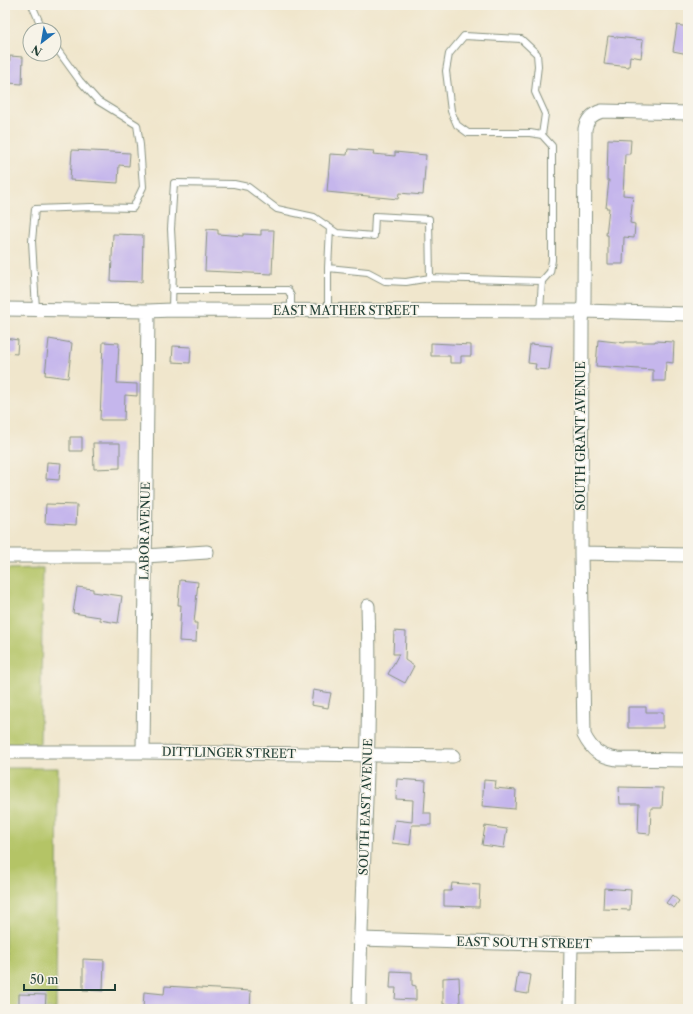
<svg xmlns="http://www.w3.org/2000/svg" width="693" height="1014" font-family="'Libre Caslon Text',serif">
	<rect width="100%" height="100%" fill="#f7f3e8"/>
	<filter id="ink" filterUnits="userSpaceOnUse"><feTurbulence type="fractalNoise" baseFrequency=".025" numOctaves="2"/><feDisplacementMap in="SourceGraphic" scale="8" xChannelSelector="R" yChannelSelector="G"/><feConvolveMatrix kernelMatrix="1 2 1 2 8 2 1 2 1" color-interpolation-filters="sRGB"/></filter>
	<filter id="wash" filterUnits="userSpaceOnUse"><feTurbulence type="fractalNoise" baseFrequency=".012" numOctaves="4" result="noise"/><feDisplacementMap in="SourceGraphic" scale="16" xChannelSelector="R" yChannelSelector="G"/><feGaussianBlur stdDeviation="0.9" result="paint"/><feColorMatrix in="noise" values="0 0 0 0 0 0 0 0 0 0 0 0 0 0 0 0 0 1.4 0 .05"/><feComposite in="paint" operator="in"/></filter>
	<g filter="url(#wash)">
		<rect width="100%" height="100%" fill="#f0e6cc"/>
		<path fill="#b4c466" stroke="#6a804d" d="M43,568L40,744H5V569Z
			M5,768H58L56,1009H5Z"/>
		<g id="blocks">
			<path fill="#c5b6ec" d="M677,25L688,27V54L673,51Z
				M608,36L643,40L641,58L630,56L629,67L604,64Z
				M10,56L23,57L22,84L8,83Z
				M608,139L631,140L630,154H625L623,195L633,196L630,223L635,224L634,238L624,237L623,264H608V235H606L609,208H606L609,180H607Z
				M348,149L374,151L373,154L395,156V152L426,155L423,195L399,193L398,199L327,192L330,154L347,155Z
				M72,150L130,153L129,166L119,165L118,183L70,180Z
				M207,229L218,230V234L243,236V234L261,235V230H274L272,274L205,271Z
				M113,234L143,235L142,282L111,281Z
				M5,338L18,340L17,354L5,353Z
				M49,339L72,343L68,378L45,375Z
				M598,340L625,343V342H655V341L674,342L673,363L666,362L665,381H653V370L596,366Z
				M103,342L119,343L117,383L137,384V396L125,395L124,420H100Z
				M431,343L471,345V356H461V363H450V356H431Z
				M530,344L552,346L549,370L535,369L536,364L528,363Z
				M173,346L191,347L190,363L172,362Z
				M70,437H82V451H70Z
				M93,443H120V468L94,469Z
				M47,462L61,463L59,480L46,479Z
				M46,504L77,505L76,525L45,523Z
				M180,580L198,582L194,623H197L196,642L179,641L181,605H178Z
				M77,587L93,589V592L122,596L118,623L100,620V617L73,613Z
				M394,631L406,632L405,660L414,666L405,683L388,674L399,654H393Z
				M313,690L331,693L328,708L311,705Z
				M628,707H646V712H663V728H628Z
				M397,779L426,781L424,813H431V825H412L410,845L392,843L395,820L412,822L413,800L396,799Z
				M484,780L496,781L495,788L516,790L515,809L482,806Z
				M619,787L663,788L662,808H651L650,834L638,833L639,804H620Z
				M485,826L507,829L504,848L482,845Z
				M452,883L480,885L479,907L444,906V891H451Z
				M604,888L631,890L630,910L603,909Z
				M672,895L679,901L674,908L666,903Z
				M83,959L104,960L103,991L83,990Z
				M391,971L412,972V985L416,986V1000L395,999L396,988H390Z
				M518,973L531,975L528,994L515,992Z
				M459,977L460,1004H443V978Z
				M165,986L251,991L250,1009H143L144,992L164,994Z
				M19,994L46,995L45,1009H19Z"/>
		</g>
	</g>
	<g filter="url(#ink)">
		<use href="#blocks" fill-opacity="0" stroke="#889280" stroke-width="1"/>
		<g fill="none" stroke-linecap="round" stroke-linejoin="round">
			<g stroke="#889280" stroke-width="8">
				<path id="service" d="M32,5L43,30
					M330,228L328,268L368,272L385,281L406,282L430,278
					M328,268V311
					M542,281L550,272L552,260V146L542,135L530,133H468L457,125L451,111L446,71L449,54L464,36L521,39L537,54L538,66L535,92L545,114L542,135
					M172,290H288L291,296V311
					M36,309L32,241L35,209L91,207L133,208L143,187L140,145L137,125L98,101L80,81L54,45
					M172,310L173,266L171,229L174,183L234,184L248,187L277,209L314,217L337,233L374,236L375,216L429,219L430,278L542,281L540,311
					M5,954L6,967L5,982"/>
			</g>
			<g stroke="#889280" stroke-width="15">
				<path id="minor" d="M688,113L602,111C592,114 587,119 585,129L584,301L582,322L581,553L584,735C592,751 600,756 617,759L688,760
					M5,309L148,311L172,310L583,311L688,314
					M581,553L688,555
					M5,556H145L207,552
					M5,752H143L453,756
					M143,752L148,311
					M360,939L571,945L688,944
					M359,1009C361,874 372,740 368,606
					M570,1009L571,945"/>
			</g>
			<use href="#service" stroke="#fff" stroke-width="6"/>
			<use href="#minor" stroke="#fff" stroke-width="13"/>
		</g>
	</g>
	<g text-anchor="middle" stroke-width="3" stroke-linejoin="round" paint-order="stroke">
		<g font-size="12" fill="#1f3d34" stroke="#f7f3e8">
			<text x="346" y="315">EAST MATHER STREET</text>
			<text transform="translate(581 436) rotate(-90)" y="4">SOUTH GRANT AVENUE</text>
			<text transform="translate(145 531) rotate(-89)" y="4">LABOR AVENUE</text>
			<text transform="translate(229 753) rotate(1)" y="4">DITTLINGER STREET</text>
			<text transform="translate(366 807) rotate(-88)" y="4">SOUTH EAST AVENUE</text>
			<text transform="translate(524 943) rotate(1)" y="4">EAST SOUTH STREET</text>
		</g>
	</g>
	<rect width="693" height="1014" fill="none" stroke="#f7f3e8" stroke-width="20"/>
	<g transform="translate(42 42) rotate(211)"><circle r="19" fill="#f7f3e8" stroke="#a1aaa0"/>
	<path d="M0-3L7 15L0 10L-7 15Z" fill="#1f6fb2"/>
	<text y="-6" font-size="11" font-weight="bold" text-anchor="middle" fill="#1f3d34">N</text>
	</g>
	<path d="M24 984v6h91v-6" fill="none" stroke="#1f3d34" stroke-width="2"/>
	<text x="30" y="984" font-size="12" fill="#1f3d34" stroke="#f7f3e8" stroke-width="3" paint-order="stroke">50 m</text>
</svg>
